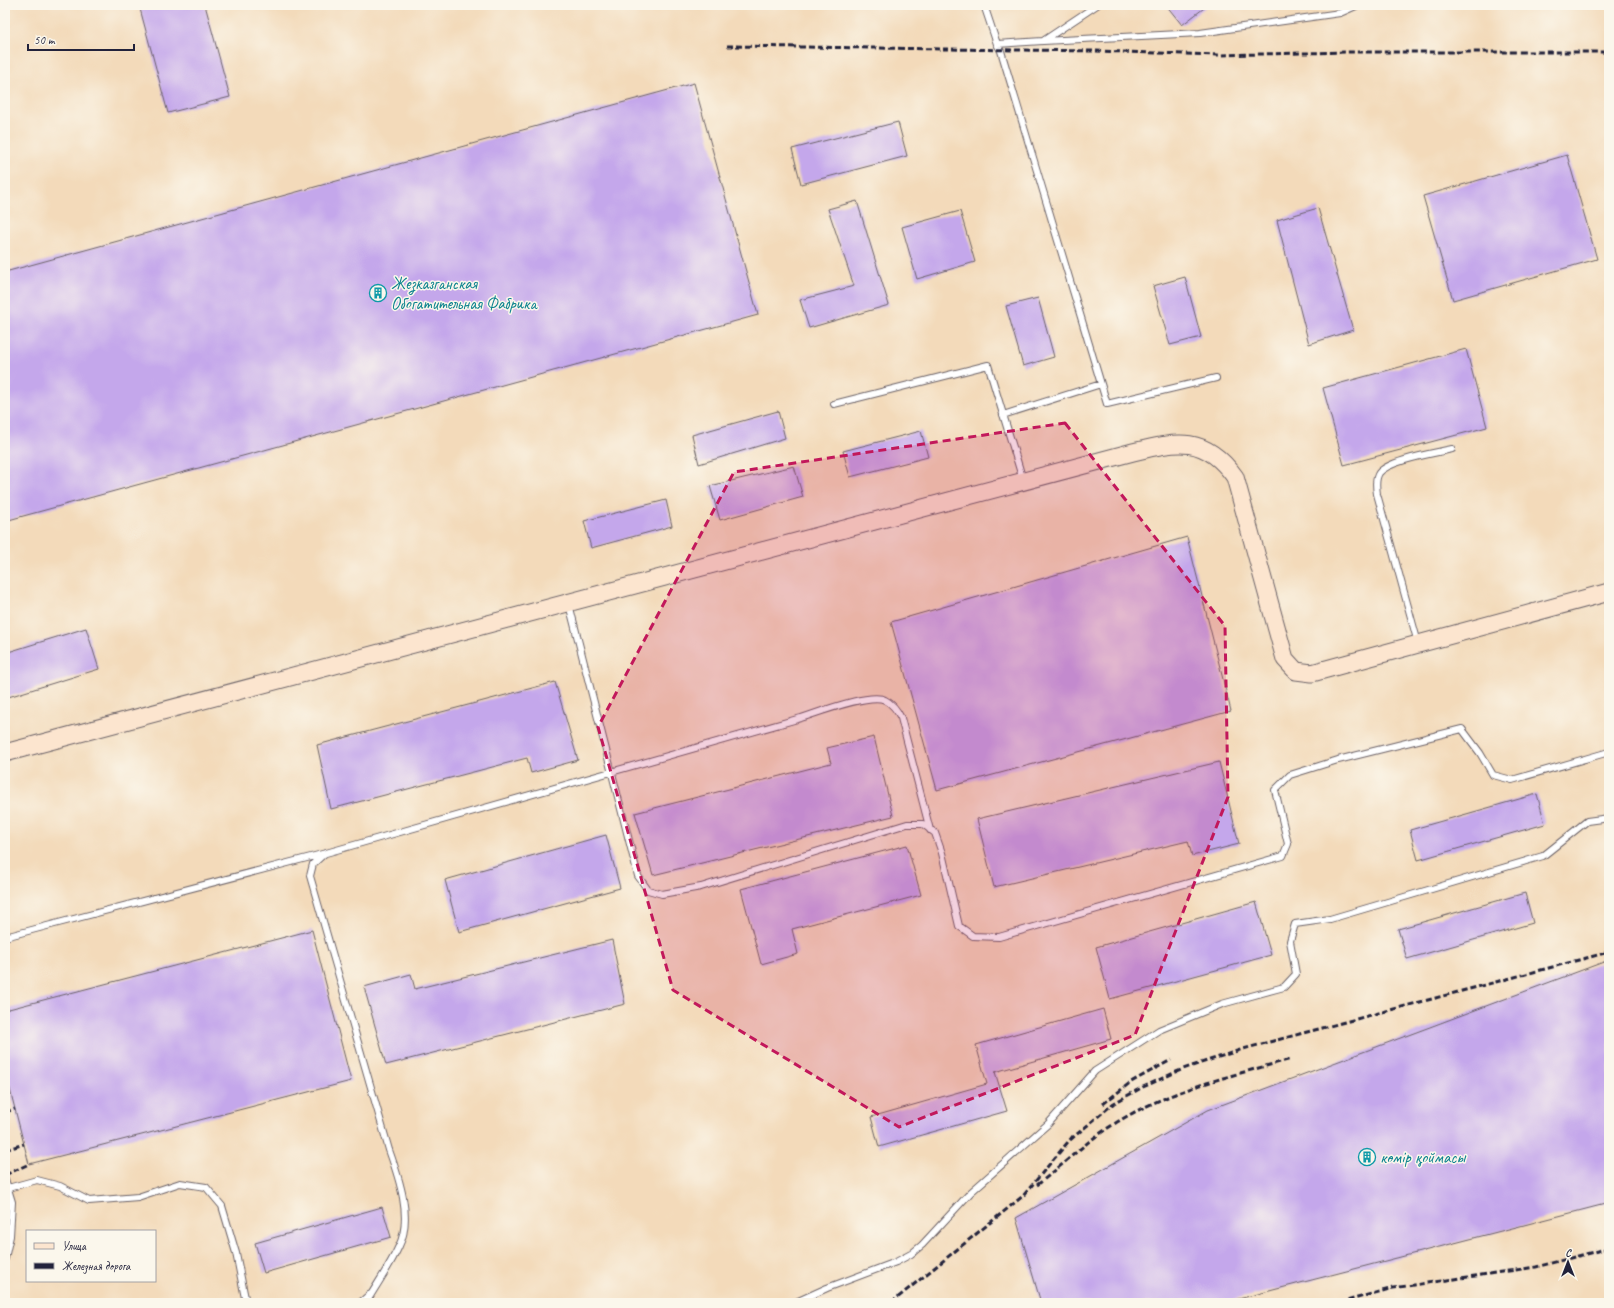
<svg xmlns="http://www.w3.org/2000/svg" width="1614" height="1308" font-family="Caveat,sans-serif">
	<rect width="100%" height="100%" fill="#fbf7ec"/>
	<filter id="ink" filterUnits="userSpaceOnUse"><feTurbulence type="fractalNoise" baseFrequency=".025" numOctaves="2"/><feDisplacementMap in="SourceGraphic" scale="8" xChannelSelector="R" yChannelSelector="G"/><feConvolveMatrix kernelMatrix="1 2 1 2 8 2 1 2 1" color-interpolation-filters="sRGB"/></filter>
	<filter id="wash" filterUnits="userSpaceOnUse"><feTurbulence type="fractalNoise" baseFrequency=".012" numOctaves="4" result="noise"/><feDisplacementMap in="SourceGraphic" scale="16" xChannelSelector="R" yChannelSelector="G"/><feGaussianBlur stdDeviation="0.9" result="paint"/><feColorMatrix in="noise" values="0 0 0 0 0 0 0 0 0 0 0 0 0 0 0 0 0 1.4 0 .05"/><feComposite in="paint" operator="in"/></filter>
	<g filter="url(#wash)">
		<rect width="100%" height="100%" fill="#f3daba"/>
		<g id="blocks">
			<path fill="#c4a7eb" d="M139,5H205L230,97L168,113Z
				M1166,5H1208L1182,25Z
				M694,83L758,315L5,521V272Z
				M898,122L907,156L801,184L792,149Z
				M1567,155L1597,259L1453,300L1423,196Z
				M857,201L889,305L809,328L800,300L854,286L828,209Z
				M1318,208L1353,330L1309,344L1277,220Z
				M960,211L975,262L917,279L902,227Z
				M1185,277L1201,337L1170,345L1153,286Z
				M1038,298L1054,357L1023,366L1006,306Z
				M1466,349L1487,427L1344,465L1323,388Z
				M778,411L785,438L699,464L692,435Z
				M921,431L928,457L850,477L843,451Z
				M794,466L803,497L720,520L710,486Z
				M666,500L672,526L591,548L584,521Z
				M1187,537L1231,711L937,790L891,622Z
				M86,628L99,669L5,698V653Z
				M555,682L578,760L531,773L527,758L331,809L317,745Z
				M874,737L893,816L653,875L635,813L831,763L827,748Z
				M1219,762L1239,844L1192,856L1188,841L994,887L977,819Z
				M1537,794L1545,824L1418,860L1410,830Z
				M606,835L620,888L459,932L445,880Z
				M907,845L921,895L792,929L798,954L761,964L741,889Z
				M1525,893L1533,923L1407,959L1398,929Z
				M1256,902L1271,955L1110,999L1096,947Z
				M312,930L351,1081L29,1164L5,1070V1010Z
				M612,940L625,1004L386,1065L364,987L411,974L415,989Z
				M1609,960V1203L1223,1303H1041L1016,1218L1208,1110Z
				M1103,1009L1111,1039L995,1072L1007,1111L879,1147L871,1117L987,1084L976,1045Z
				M382,1207L391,1237L264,1273L255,1243Z"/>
		</g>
	</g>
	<g filter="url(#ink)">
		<use href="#blocks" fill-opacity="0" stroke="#6b6267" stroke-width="1"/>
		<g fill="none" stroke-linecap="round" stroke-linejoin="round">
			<g stroke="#6b6267" stroke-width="8">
				<path id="lane" d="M984,5L997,44L1001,51L1101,384
					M1043,41L1200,33L1340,13L1358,5
					M997,44L1043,41L1097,5
					M834,404L988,365L1023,480
					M1003,415L1101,384L1107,404L1216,378
					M569,604L638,876L648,890L662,894L701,887L907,824H923L935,833L942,853L959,926L973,936L999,937L1283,856L1288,844L1275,790L1290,775L1338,760L1462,729L1480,753L1493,775L1512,780L1609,752
					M1418,643L1377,494C1376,487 1375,479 1379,473C1389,460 1436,453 1452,449
					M324,854L313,864L310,876L389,1150C399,1178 413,1218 399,1246C390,1266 377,1284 366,1303
					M5,937L326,853L801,718C817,713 871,692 885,700C893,704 897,710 901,718L930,830
					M5,1179L12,1202L10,1236L5,1258
					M8,1188L37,1180L60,1186L89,1201L138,1197L180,1183L206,1187L222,1206L236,1253L246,1303
					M360,1303L369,1295
					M794,1303L827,1288L896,1262L911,1254L922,1245L971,1192L1048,1124L1095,1071L1159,1030L1222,1004L1284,987L1296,974L1290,941L1295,924L1330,919L1543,856L1587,821L1609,818"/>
			</g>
			<g stroke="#6b6267" stroke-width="19">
				<path id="secondary" d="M5,753L1133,452C1178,441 1205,435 1235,477L1285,659L1296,671L1312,673L1609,592"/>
			</g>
			<use href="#lane" stroke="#fff" stroke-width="6"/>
			<use href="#secondary" stroke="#fce5cf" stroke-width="17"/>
			<path stroke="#22223b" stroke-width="3" stroke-dasharray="6 3" stroke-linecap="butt" d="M727,46L1094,51L1217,55L1349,52H1609
				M1103,1104L1131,1082L1171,1060
				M5,1112L15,1109
				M1070,1140L1114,1103L1143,1087L1183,1069L1243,1049L1609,952
				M5,1150L24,1144
				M5,1175L29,1164
				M1037,1185C1062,1166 1084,1143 1111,1126C1164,1091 1231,1076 1291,1059
				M891,1303L1023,1196L1073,1136
				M1339,1303L1393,1288L1536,1267L1609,1248"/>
		</g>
	</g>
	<path fill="#c2185b" fill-opacity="0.2" stroke="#c2185b" stroke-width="3" stroke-dasharray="8 5" stroke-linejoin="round" d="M1065,423L1225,626L1228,797L1135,1035L899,1127L673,990L598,727L734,472Z"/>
	<defs>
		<g id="building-ring" transform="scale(0.9)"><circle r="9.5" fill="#fbf7ec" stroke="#0f9aa8" stroke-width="1.5"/><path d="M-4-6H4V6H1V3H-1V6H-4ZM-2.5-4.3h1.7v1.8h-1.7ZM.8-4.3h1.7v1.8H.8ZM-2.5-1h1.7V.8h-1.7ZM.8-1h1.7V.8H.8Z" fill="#0f9aa8"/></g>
	</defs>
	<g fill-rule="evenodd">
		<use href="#building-ring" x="378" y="293"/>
		<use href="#building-ring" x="1367" y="1157"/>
	</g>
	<g text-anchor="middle" stroke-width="3" stroke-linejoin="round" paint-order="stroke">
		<g font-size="17" fill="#0d838f" stroke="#fbf7ec" text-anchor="start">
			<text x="391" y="289">Жезказганская<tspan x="391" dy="20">Обогатительная Фабрика</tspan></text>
			<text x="1380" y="1163">көмір қоймасы</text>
		</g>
	</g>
	<rect width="1614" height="1308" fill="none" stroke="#fbf7ec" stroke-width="20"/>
	<rect x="26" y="1230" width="130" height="52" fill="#fbf7ec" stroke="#a4a2a5"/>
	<rect x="34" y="1243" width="20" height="6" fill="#fce5cf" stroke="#a4a2a5"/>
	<text x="62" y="1250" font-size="12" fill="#22223b">Улица</text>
	<rect x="34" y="1263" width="20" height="6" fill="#22223b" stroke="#a4a2a5"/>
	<text x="62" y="1270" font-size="12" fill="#22223b">Железная дорога</text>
	<g transform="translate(1568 1262)" stroke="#fbf7ec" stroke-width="3" paint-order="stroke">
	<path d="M0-3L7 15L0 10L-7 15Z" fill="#22223b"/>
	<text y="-6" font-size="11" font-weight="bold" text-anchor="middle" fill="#22223b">С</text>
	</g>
	<path d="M28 44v6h106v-6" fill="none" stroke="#22223b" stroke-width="2"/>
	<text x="34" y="44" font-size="12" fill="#22223b" stroke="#fbf7ec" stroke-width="3" paint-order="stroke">50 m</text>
</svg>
